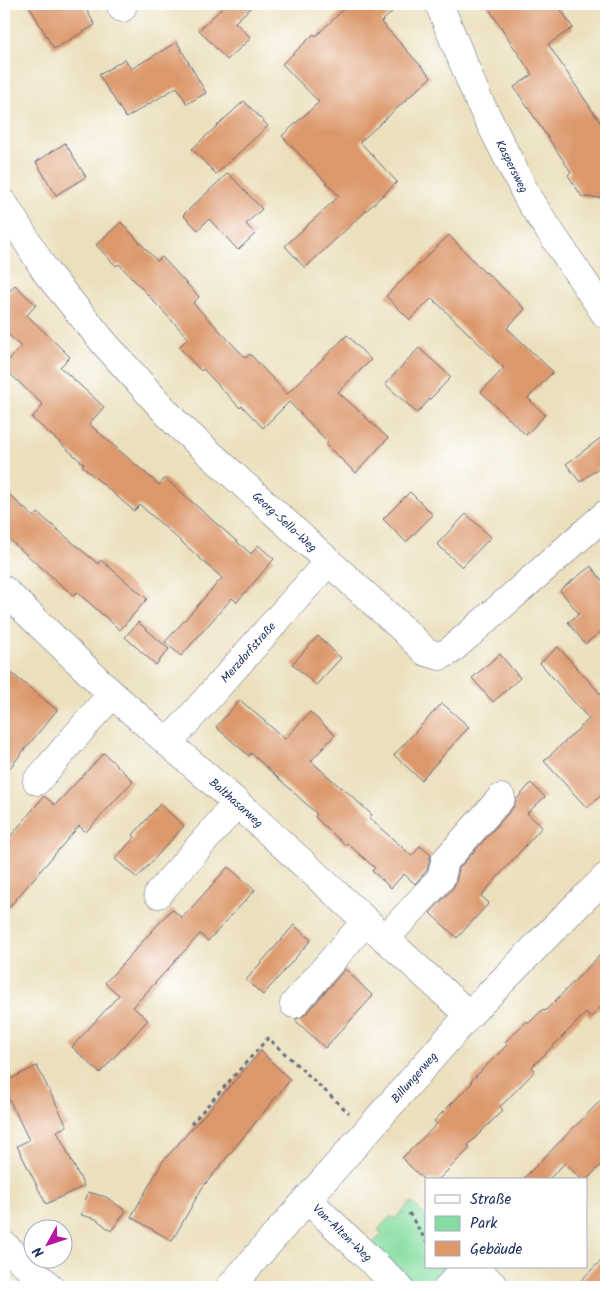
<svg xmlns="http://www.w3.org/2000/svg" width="610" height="1291" font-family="Kalam,sans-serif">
	<rect width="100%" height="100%" fill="#fff"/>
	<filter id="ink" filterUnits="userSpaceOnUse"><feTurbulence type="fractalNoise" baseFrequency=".02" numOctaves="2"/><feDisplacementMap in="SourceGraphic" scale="10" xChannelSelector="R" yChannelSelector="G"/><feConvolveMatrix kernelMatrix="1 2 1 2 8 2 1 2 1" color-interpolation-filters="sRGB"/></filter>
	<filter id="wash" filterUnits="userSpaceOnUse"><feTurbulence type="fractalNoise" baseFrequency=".0096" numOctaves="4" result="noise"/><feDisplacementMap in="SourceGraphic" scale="20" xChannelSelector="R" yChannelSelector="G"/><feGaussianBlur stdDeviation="1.12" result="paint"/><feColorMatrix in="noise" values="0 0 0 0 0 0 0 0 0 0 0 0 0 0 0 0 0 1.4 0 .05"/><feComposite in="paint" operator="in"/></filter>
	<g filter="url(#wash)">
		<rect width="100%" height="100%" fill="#ebdfbc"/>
		<path fill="#86dda1" stroke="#508680" d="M411,1202L426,1216V1267H451L439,1287L435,1284L431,1287H417L371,1245L382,1234L378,1230L391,1216L395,1219Z"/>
		<g id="blocks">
			<path fill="#dc976b" d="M28,4H83L95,25L54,49Z
				M226,4H255L235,22L251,38L227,60L199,30Z
				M349,4H401L381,22L431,77L360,142L397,182L305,268L285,246L339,196L282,136L319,102L282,64L314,34L316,36Z
				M486,4H557L573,28L548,44L606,131V198L582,197L568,175L571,172L514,87L532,75Z
				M177,42L206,93L187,104L177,87L126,118L99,75L125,59L131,69Z
				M244,101L268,126L216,174L192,149Z
				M65,143L86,177L56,195L36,162Z
				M228,173L262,209L246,224L255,234L238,250L209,219L198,230L183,215Z
				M121,222L157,261L162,257L199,297L193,303L246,358L250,354L287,394L347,335L371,360L338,392L388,438L356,473L326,445L328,442L289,402L263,428L242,406L240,408L203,369L201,371L179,347L188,338L119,264L116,266L96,245Z
				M449,235L485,273L486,272L525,309L507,328L553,372L528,398L545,415L526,435L481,392L504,368L432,298L410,320L386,296Z
				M15,285L36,305L27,315L70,357L60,367L104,407L89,424L159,485L165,478L251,554L258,545L274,559L237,602L232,598L181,656L165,642L222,578L140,505L134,511L82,466L84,464L32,418L43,405L4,368V365L21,347L4,330V297Z
				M419,348L451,377L417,413L385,384Z
				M606,434V462L580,482L566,464Z
				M4,490L34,517L38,513L98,564L101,560L147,599L120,630L77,592L74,596L4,535Z
				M410,492L433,515L406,542L383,519Z
				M466,514L491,537L462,567L437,544Z
				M591,566L606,586V628L585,644L568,622L579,614L560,590Z
				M138,622L169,649L156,665L125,637Z
				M318,636L341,658L316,685L292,664Z
				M558,647L606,700V791L587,808L544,761L589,719L540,663Z
				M500,654L520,678L493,702L472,678Z
				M4,667L57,710L4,775Z
				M240,700L285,739L310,712L335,735L311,761L341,788L342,787L372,815L369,818L412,856L420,846L431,855L427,870L415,884L404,874L391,888L372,871L375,868L347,843L345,845L315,817L317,814L251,753L249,756L216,727Z
				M442,703L469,727L421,780L394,755Z
				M104,753L133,781L86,832L79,826L4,913V844L44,796L55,805Z
				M531,783L545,797L527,813L542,827L481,896L489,903L457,938L430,913L453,888L456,882L459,868L513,808L516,800Z
				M160,804L184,826L137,878L115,859L135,837L133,835Z
				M228,867L255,890L208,941L200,934L133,1007L148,1020L100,1073L72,1047L119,995L105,983L172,909L182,918Z
				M294,925L311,940L263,995L246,980Z
				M606,949V1002L590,1018L586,1013L532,1067L535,1071L500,1107L503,1110L468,1145L470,1148L438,1180H424L402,1158L437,1124L434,1121L472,1083L471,1081L507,1045L505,1042L527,1021L529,1023L543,1009L545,1011Z
				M345,969L373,996L325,1048L295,1020L306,1014Z
				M261,1051L290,1080L202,1188L172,1241L131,1217L163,1161Z
				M37,1066L67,1126L57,1131L84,1186L46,1204L17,1146L29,1140L4,1089V1082Z
				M606,1095V1160L586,1180H582L565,1163L548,1180H522Z
				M88,1192L106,1197L126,1211L111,1231L96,1219L81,1215Z
				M606,1256V1287H574Z"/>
		</g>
	</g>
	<g filter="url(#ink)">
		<use href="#blocks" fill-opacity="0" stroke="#646d7f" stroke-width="1"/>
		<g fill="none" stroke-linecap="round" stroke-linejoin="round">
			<g stroke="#646d7f" stroke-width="29">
				<g id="minor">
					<path d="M120,4L122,8"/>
					<path id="s1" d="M439,4L478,99L529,200L606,315"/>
					<path id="s2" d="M4,204L46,272L105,344L176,423L405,631L426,652L440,656L450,651L606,514"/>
					<path id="s3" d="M4,590L112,694L237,803L469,1015"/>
					<path id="s4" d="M168,743L328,562"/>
					<path d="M37,781L112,694"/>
					<path d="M158,894L237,803"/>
					<path d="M385,939L441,878L445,861L501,798"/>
					<path d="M294,1004L366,921"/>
					<path id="s5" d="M307,1199L399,1287"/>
					<path d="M4,1245L50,1287"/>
					<path d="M474,1267L495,1287"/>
					<path id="s6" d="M230,1287L469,1015L558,924L606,877"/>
					<path d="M448,1287L467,1267"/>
				</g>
			</g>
			<path stroke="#646d7f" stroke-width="3" stroke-dasharray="4 4" stroke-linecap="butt" d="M191,1124L268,1038L349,1113
				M409,1213L426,1241"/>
			<use href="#minor" stroke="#fff" stroke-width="28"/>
		</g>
	</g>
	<g text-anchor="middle" stroke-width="4" stroke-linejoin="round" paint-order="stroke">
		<g font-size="12" fill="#1b2f5e" stroke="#fff">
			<text dy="4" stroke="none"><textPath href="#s1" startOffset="178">Kaspersweg</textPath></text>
			<text dy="4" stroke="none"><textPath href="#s2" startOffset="426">Georg-Sello-Weg</textPath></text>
			<text dy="4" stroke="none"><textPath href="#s4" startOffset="121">Merzdorfstraße</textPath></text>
			<text dy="4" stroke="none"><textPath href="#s3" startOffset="315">Balthasarweg</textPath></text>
			<text dy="4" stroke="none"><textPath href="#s6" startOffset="279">Billungerweg</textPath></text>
			<text dy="4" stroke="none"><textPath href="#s5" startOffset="49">Von-Alten-Weg</textPath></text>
		</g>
	</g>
	<rect width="610" height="1291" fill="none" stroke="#fff" stroke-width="20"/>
	<rect x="425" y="1178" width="162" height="90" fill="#ffffff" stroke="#a4acbf"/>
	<rect x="435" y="1195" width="25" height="8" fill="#ffffff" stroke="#a4acbf"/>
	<text x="470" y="1204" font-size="15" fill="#1b2f5e">Straße</text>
	<rect x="435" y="1216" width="25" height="15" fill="#86dda1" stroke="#a4acbf"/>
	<text x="470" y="1228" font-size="15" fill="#1b2f5e">Park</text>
	<rect x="435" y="1241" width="25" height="15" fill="#dc976b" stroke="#a4acbf"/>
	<text x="470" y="1254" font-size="15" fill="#1b2f5e">Gebäude</text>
	<g transform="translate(48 1244) rotate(230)"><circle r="24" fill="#ffffff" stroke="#a4acbf"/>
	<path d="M0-4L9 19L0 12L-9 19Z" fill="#b5179e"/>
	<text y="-8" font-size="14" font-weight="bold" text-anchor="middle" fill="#1b2f5e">N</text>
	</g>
</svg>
